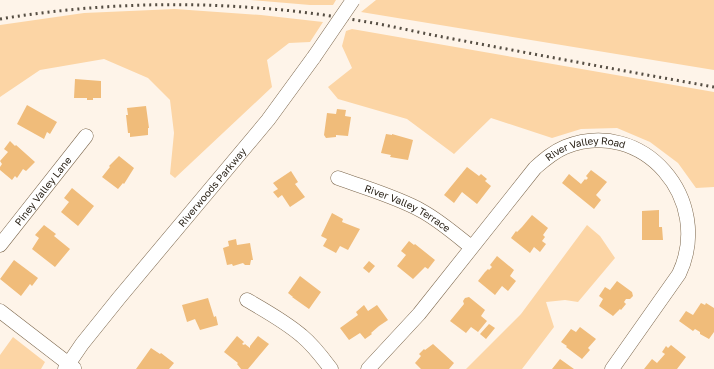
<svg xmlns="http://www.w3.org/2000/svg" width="714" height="369" font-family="'Golos Text',sans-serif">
	<rect width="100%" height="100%" fill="#fef4e9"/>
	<path fill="#fcd5a5" d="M251,0H336L333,5H310Z
		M376,0H714V70L361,12Z
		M175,9L261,15L323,22L310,42L289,43L267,60L272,87L175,178L170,174L174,133L170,100L148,78L104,59L40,70L0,97V25L84,13Z
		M352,29L714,92V187L696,188L678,163L650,142L617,128L581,129L552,138L491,118L454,154L407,119L338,99L328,87L352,68L342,46L346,31Z
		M587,225L600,236L615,258L578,302L565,300L546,302L554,327L522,369H466L521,314Z
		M13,337L45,362L41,369H0V355Z"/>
	<path fill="#f0bc7a" d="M75,79L101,81V98H93V100H87V98H74Z
		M27,105L57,122L50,134L47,132L44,139L17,124Z
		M146,106L149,128H148V135L130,137V133H128L126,115H128L127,108Z
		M337,109L346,110L345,116L351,117L348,136L336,135V137L326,138L324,135L327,113L336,114Z
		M386,134L392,135V134L413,140L408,160L390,157L391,155L381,153Z
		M10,141L15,146L16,145L35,162L26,171L23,169L17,178L15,176L12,180L0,170V167L2,164L0,161L8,152L4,149Z
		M119,156L134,168L124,184L123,183L118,189L102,177L110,167L109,166Z
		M467,167L479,176L481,174L487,179L485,181L491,186L477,204L462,192L454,203L444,195Z
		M591,170L607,182L596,195L601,200L594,209L562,183L569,174L581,184L585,179L586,180L588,178L586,176Z
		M291,171L298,182L295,184L305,197L290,207L282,195L278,198L273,192L278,189L273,183Z
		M72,188L94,206L78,226L61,212L69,202L64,198Z
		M659,210V227H662L663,240H642V211Z
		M332,213L343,219L342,222L360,229L348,250L340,246L336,253L323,246L327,239L321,236Z
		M532,215L548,228L543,235L545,237L542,241L546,244L540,252L534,247L530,253L511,238L516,231L517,232L522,227Z
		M44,225L56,234L54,236L70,249L55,267L32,249L39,238L35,235Z
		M236,239L237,245L250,243L253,260H251L250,265H245L243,263L233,266L232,264L227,265L223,248L229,246L228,241Z
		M409,241L414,245L415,244L435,260L428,269L425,267L413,279L397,266L406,255L401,251Z
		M497,256L514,270L510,276L516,281L508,291L502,286L495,295L478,281L485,272L488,269L489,270L492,267L490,265Z
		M14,260L38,278L32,286L30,284L21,296L0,279Z
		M369,261L375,266L369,273L363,268Z
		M300,276L321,292L309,309L292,297H293L288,293Z
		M617,281L632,292L633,296L630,299H626L624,302L626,304L621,310L620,309L613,316L599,306L603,299L599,296L605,287L610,290Z
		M469,297L485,310L481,316L487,321L478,332L471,327L466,333L450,321L464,304L463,301L465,298Z
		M208,298L214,317L216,316L218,325L200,330L195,319L187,322L182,305Z
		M701,303L705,305L706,303L714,308V332L709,339L700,334V332L695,329L693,331L679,321L686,311L693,315Z
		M364,305L368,311L377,305L388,320L379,326L371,333L372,334L365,339L360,333L349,340L340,328L358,315L356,312Z
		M489,324L495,328L486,339L480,334Z
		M580,327L596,339L588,348L590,350L582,359L566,347L567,346L561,342L571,329L576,332Z
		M237,336L244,342L242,344L244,345L245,344L250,348V346L258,336L269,344L248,369H241L237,364L238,363L224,352Z
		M433,344L454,363L449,369H421L415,363L421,356L419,354L424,349L425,350Z
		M671,345L686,357L677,369H644L652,359L657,363L665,354L662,352L666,346L668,348Z
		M151,348L160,354L161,353L174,363L169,369H136Z
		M560,359L574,369H552Z"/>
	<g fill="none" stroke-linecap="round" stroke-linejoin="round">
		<g stroke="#7c674d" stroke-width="15">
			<g id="street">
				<path id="s1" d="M338,178C365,188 397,197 422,211C440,221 455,234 471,247"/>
				<path id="s2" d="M0,245L86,136"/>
				<path d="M247,300C266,311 286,322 302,336C314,346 322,357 331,369"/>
				<path d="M0,311L74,368"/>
				<path id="s3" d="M65,369L82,344L119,298L268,120L314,57"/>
				<path id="s4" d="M368,369L419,314L535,168C544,160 553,152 565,147C643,116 714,200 679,274L612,369"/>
			</g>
		</g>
		<use href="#street" stroke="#fff" stroke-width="14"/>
		<path stroke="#564e43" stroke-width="3" stroke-dasharray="2 4" stroke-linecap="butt" d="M0,19C85,5 171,1 257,8C292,10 327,15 361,21C388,25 416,32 443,37C533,54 624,71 714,87"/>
		<g stroke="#7c674d" stroke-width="15" stroke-linecap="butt">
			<path id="street-bridge" d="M314,57L353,0"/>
		</g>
		<use href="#street-bridge" stroke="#fff" stroke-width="14"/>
	</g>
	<g text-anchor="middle" stroke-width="4" stroke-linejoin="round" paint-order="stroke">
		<g font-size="10" fill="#251d12" stroke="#fef4e9">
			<text dy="4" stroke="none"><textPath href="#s4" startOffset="318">River Valley Road</textPath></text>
			<text dy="4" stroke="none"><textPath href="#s3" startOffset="234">Riverwoods Parkway</textPath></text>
			<text dy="4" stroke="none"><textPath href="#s2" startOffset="69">Piney Valley Lane</textPath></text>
			<text dy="4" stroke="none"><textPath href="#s1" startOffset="76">River Valley Terrace</textPath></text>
		</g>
	</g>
</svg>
